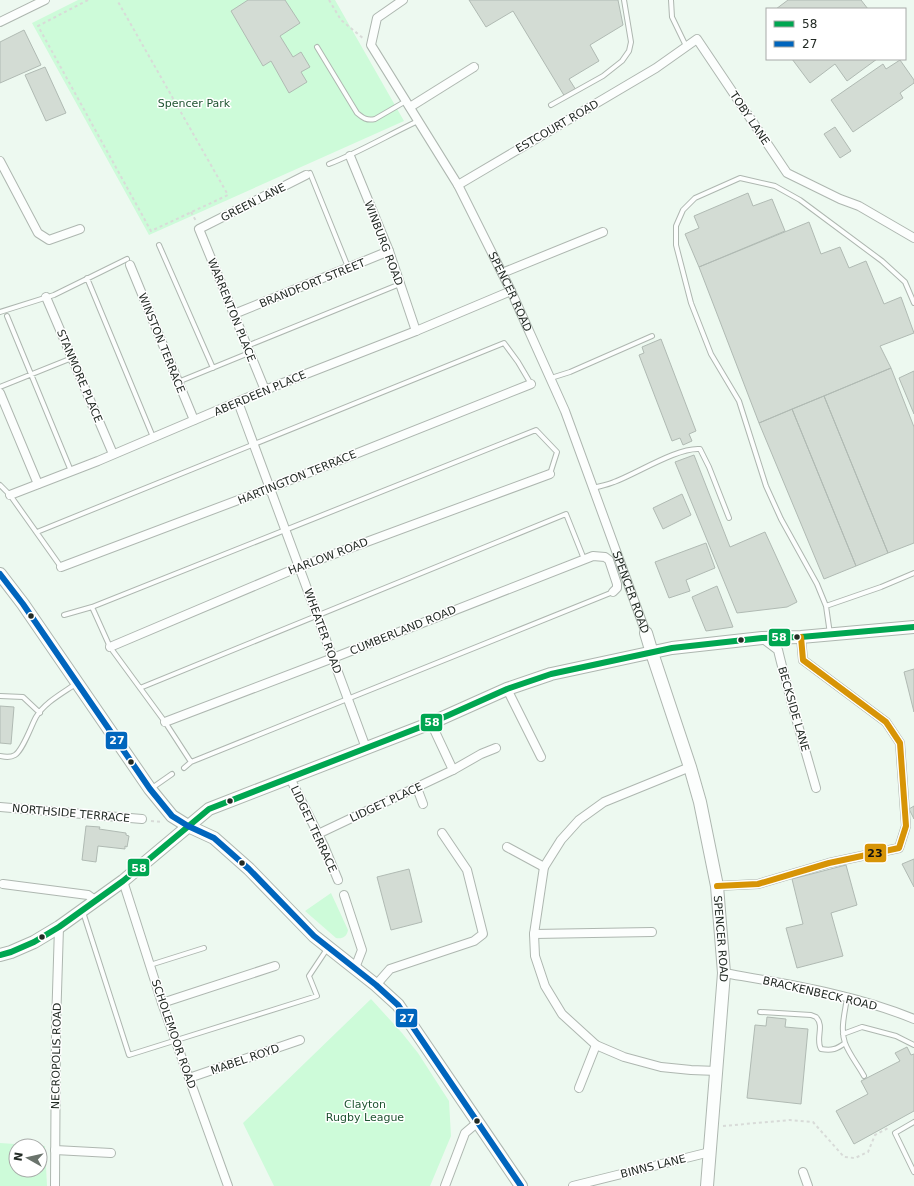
<svg xmlns="http://www.w3.org/2000/svg" width="914" height="1186" font-family="'DejaVu Sans',sans-serif">
	<rect width="100%" height="100%" fill="#edf9f0"/>
	<path fill="#cdfbd9" fill-rule="evenodd" d="M78,0H335L404,121L149,235L32,23Z
		M331,893L348,930C347,937 342,939 336,938L305,911Z
		M371,999L402,1033L418,1053L449,1101L451,1136L430,1186H274L243,1123Z
		M0,1143L45,1146L47,1186H0ZM16,1146H40V1170H16Z"/>
	<path fill="#d3dcd4" stroke="#b0bab3" d="M248,0H285L300,23L280,36L293,57L301,52L310,67L301,72L307,82L289,93L271,61L263,66L231,11Z
		M469,0H618L623,25L590,45L599,61L569,79L576,90L565,97L513,11L486,27Z
		M788,0H861L868,9H776Z
		M24,30L41,65L0,83V42Z
		M792,59H877L847,81L835,64L810,83Z
		M900,60L914,80V83L900,93L903,98L853,132L831,100L883,64L886,69Z
		M45,67L66,113L46,121L25,75Z
		M835,127L851,151L840,158L824,134Z
		M748,193L753,206L772,199L785,231L699,267L685,234L699,228L694,216Z
		M809,222L821,254L840,247L849,268L866,261L884,304L901,297L914,333L880,346L891,368L759,423L699,267Z
		M661,339L696,431L689,434L692,441L683,445L680,438L672,441L639,355L644,353L642,347Z
		M891,368L914,427V543L888,553L824,396Z
		M914,371V414L899,378Z
		M824,396L888,553L856,566L792,409Z
		M792,409L856,566L824,579L759,423Z
		M694,455L730,547L765,532L797,602L787,607L737,613L675,462Z
		M682,494L691,515L663,529L653,508Z
		M706,543L715,568L686,580L690,591L669,598L655,562Z
		M717,586L733,627L706,631L692,597Z
		M914,669V712L904,672Z
		M0,706L14,707L11,744L0,743Z
		M914,806V819L909,809Z
		M86,826L100,827L99,829L126,833V835L129,836L127,847L125,846V849L98,846L96,862L82,860Z
		M914,859V887L902,864Z
		M846,865L857,905L831,913L843,956L797,968L786,928L803,924L792,879Z
		M409,869L422,922L391,930L377,877Z
		M767,1017L786,1019L785,1027L808,1029L801,1104L747,1098L755,1025L766,1026Z
		M907,1047L911,1055L914,1054V1111L854,1144L836,1111L868,1094L861,1081L900,1061L895,1053Z"/>
	<g fill="none" stroke-linecap="round" stroke-linejoin="round">
		<g stroke="#aeb7b0" stroke-width="6">
			<path id="lane" d="M671,0L672,17L686,46
				M317,47L357,113C363,118 367,121 375,119L406,101
				M551,105L603,76L622,61L629,51L631,42L624,0
				M329,164C360,152 388,135 418,121
				M306,175L310,173L348,267
				M159,245L213,368
				M87,278L153,437
				M0,312L54,295L127,259
				M7,316L71,471
				M247,346L400,284
				M551,378L570,372L652,336
				M178,382L249,353
				M0,387L72,358
				M0,485L10,495L61,567
				M593,488C600,486 607,485 614,482C636,474 678,447 700,449L709,467L729,518
				M37,532L504,343L518,362L531,384
				M826,606L881,587L914,573
				M64,615L92,607
				M830,634L826,606L817,584L781,519L766,486L739,401L711,354L691,303L676,245V226L683,210L695,198L740,178L775,186L800,200L882,261L905,282L914,303
				M140,688L566,514L584,559
				M0,696L23,697L40,713
				M0,756C5,757 10,758 15,755C23,750 31,726 36,717C45,702 63,693 77,683
				M191,762L165,722L110,647L92,607L536,430L557,452L550,474
				M184,768L191,762L613,592
				M152,788L172,774
				M83,912L129,1055L317,996L309,976L327,949
				M150,965L204,948
				M847,998C845,1012 840,1029 845,1043C849,1054 858,1065 864,1076
				M760,1012L811,1015L816,1017C825,1026 815,1039 821,1049C832,1051 837,1049 845,1043
				M843,1034L862,1027L896,1036L914,1045
				M914,1172L895,1133L914,1122"/>
		</g>
		<g stroke="#aeb7b0" stroke-width="10">
			<g id="street">
				<path id="s1" d="M403,0L377,18L371,45L458,185L511,291L565,411L646,633"/>
				<path d="M0,22L45,0"/>
				<path d="M410,107L474,67"/>
				<path d="M350,156L389,251L416,331"/>
				<path d="M0,161L38,233L49,240L80,229"/>
				<path d="M458,185L656,68L697,39L787,173L840,199L859,206L914,238"/>
				<path d="M130,265L194,420"/>
				<path d="M502,273L603,232"/>
				<path d="M46,297L113,454"/>
				<path d="M234,314L389,251"/>
				<path d="M265,390L199,229L306,175"/>
				<path d="M0,393L38,484"/>
				<path d="M238,402L366,748"/>
				<path d="M10,495L98,461L265,390L416,331L511,291"/>
				<path d="M61,567L270,488L531,384"/>
				<path d="M762,638L778,650C789,696 803,742 816,788"/>
				<path d="M110,647L299,567L550,474"/>
				<path d="M507,689L541,757"/>
				<path d="M165,722L333,658L593,556L605,557L609,560L617,584V588L613,592"/>
				<path d="M690,767L604,802L579,820L561,840L544,867L534,934L535,956L545,986L562,1014L596,1045L624,1057L661,1067L691,1070L717,1071"/>
				<path d="M453,770L481,754L496,748"/>
				<path d="M290,778L324,846L338,880"/>
				<path d="M417,788L423,804"/>
				<path d="M0,807L142,819"/>
				<path d="M318,834L453,770L431,723"/>
				<path d="M507,847L544,867"/>
				<path d="M123,881L162,1003L228,1186"/>
				<path d="M3,884L88,895L96,901"/>
				<path d="M717,886L758,884L829,863L899,848L906,826L900,743L886,722L803,660L801,637"/>
				<path d="M344,895L362,950L355,968"/>
				<path d="M534,934L652,932"/>
				<path d="M724,973C787,984 854,994 914,1019"/>
				<path d="M376,985L390,969L474,941L483,934L467,870L442,833"/>
				<path d="M162,1003L275,966"/>
				<path d="M189,1078L300,1040"/>
				<path d="M579,1088L596,1045"/>
				<path d="M55,1150L111,1153"/>
				<path d="M803,1172L808,1186"/>
				<path d="M55,1186L56,1025L59,927"/>
				<path d="M445,1186L465,1133L478,1122"/>
				<path d="M573,1186L710,1152"/>
			</g>
		</g>
		<g stroke="#aeb7b0" stroke-width="14">
			<g id="secondary">
				<path d="M0,574L23,604L150,789L172,816L188,826L214,838L249,869L314,936L376,985L398,1005L521,1186"/>
				<path id="s2" d="M646,633L652,653L690,767L700,802L717,886L724,973L707,1186"/>
				<path d="M0,955L11,952L34,942L59,927L123,881L209,809L431,723L507,689L551,674L672,648L762,638L801,637L914,627"/>
			</g>
		</g>
		<path stroke="#d8dbd8" stroke-width="2" stroke-dasharray="3 3" stroke-linecap="butt" d="M88,0L38,26L151,231L228,195L117,0
			M329,0L341,20L364,39
			M191,212L196,221
			M151,821L163,822
			M723,1126L790,1120L813,1122L844,1157L855,1158L868,1152L875,1135L890,1127"/>
		<use href="#lane" stroke="#fcfefd" stroke-width="4"/>
		<use href="#street" stroke="#fcfefd" stroke-width="8"/>
		<use href="#secondary" stroke="#fcfefd" stroke-width="12"/>
		<g stroke="#fff" stroke-width="9">
			<path id="bus-1" d="M0,955L11,952L34,942L59,927L123,881L209,809L431,723L507,689L551,674L672,648L762,638L801,637L914,627"/>
		</g>
		<g stroke="#fff" stroke-width="9">
			<path id="bus-2" d="M0,574L23,604L150,789L172,816L188,826L214,838L249,869L314,936L376,985L398,1005L521,1186"/>
		</g>
		<g stroke="#fff" stroke-width="9">
			<path id="bus-3" d="M717,886L758,884L829,863L899,848L906,826L900,743L886,722L803,660L801,637"/>
		</g>
		<use href="#bus-1" stroke="#00a651" stroke-width="6"/>
		<use href="#bus-2" stroke="#0065bd" stroke-width="6"/>
		<use href="#bus-3" stroke="#d79406" stroke-width="6"/>
	</g>
	<g fill="#232b25" stroke="#fff" stroke-width="1.5">
		<circle cx="31" cy="616" r="3.5"/>
		<circle cx="797" cy="637" r="3.5"/>
		<circle cx="741" cy="640" r="3.5"/>
		<circle cx="131" cy="762" r="3.5"/>
		<circle cx="230" cy="801" r="3.5"/>
		<circle cx="242" cy="863" r="3.5"/>
		<circle cx="42" cy="937" r="3.5"/>
		<circle cx="477" cy="1121" r="3.5"/>
	</g>
	<g text-anchor="middle" stroke-width="3" stroke-linejoin="round" paint-order="stroke">
		<g font-size="11" fill="#1f5431" stroke="#fff">
			<text x="194" y="107">Spencer Park</text>
			<text x="365" y="1108">Clayton<tspan x="365" dy="13">Rugby League</tspan></text>
		</g>
		<g font-size="11" fill="#232b25" stroke="#fff">
			<text transform="translate(750 118) rotate(56)" y="4">TOBY LANE</text>
			<text transform="translate(557 126) rotate(-30)" y="4">ESTCOURT ROAD</text>
			<text transform="translate(253 202) rotate(-27)" y="4">GREEN LANE</text>
			<text transform="translate(384 243) rotate(69)" y="4">WINBURG ROAD</text>
			<text transform="translate(312 283) rotate(-22)" y="4">BRANDFORT STREET</text>
			<text dy="4" stroke="none"><textPath href="#s1" startOffset="343">SPENCER ROAD</textPath></text>
			<text transform="translate(232 310) rotate(68)" y="4">WARRENTON PLACE</text>
			<text transform="translate(162 343) rotate(68)" y="4">WINSTON TERRACE</text>
			<text transform="translate(80 376) rotate(67)" y="4">STANMORE PLACE</text>
			<text transform="translate(260 393) rotate(-23)" y="4">ABERDEEN PLACE</text>
			<text transform="translate(297 477) rotate(-22)" y="4">HARTINGTON TERRACE</text>
			<text transform="translate(328 556) rotate(-21)" y="4">HARLOW ROAD</text>
			<text dy="4" stroke="none"><textPath href="#s1" startOffset="667">SPENCER ROAD</textPath></text>
			<text transform="translate(403 630) rotate(-22)" y="4">CUMBERLAND ROAD</text>
			<text transform="translate(323 631) rotate(70)" y="4">WHEATER ROAD</text>
			<text transform="translate(794 709) rotate(74)" y="4">BECKSIDE LANE</text>
			<text transform="translate(386 802) rotate(-25)" y="4">LIDGET PLACE</text>
			<text transform="translate(71 813) rotate(5)" y="4">NORTHSIDE TERRACE</text>
			<text transform="translate(314 829) rotate(65)" y="4">LIDGET TERRACE</text>
			<text dy="4" stroke="none"><textPath href="#s2" startOffset="316">SPENCER ROAD</textPath></text>
			<text transform="translate(820 993) rotate(13)" y="4">BRACKENBECK ROAD</text>
			<text transform="translate(174 1034) rotate(71)" y="4">SCHOLEMOOR ROAD</text>
			<text transform="translate(56 1056) rotate(-89)" y="4">NECROPOLIS ROAD</text>
			<text transform="translate(245 1059) rotate(-19)" y="4">MABEL ROYD</text>
			<text transform="translate(653 1166) rotate(-14)" y="4">BINNS LANE</text>
		</g>
	</g>
	<g stroke="#fff" stroke-width="1.5">
		<rect x="768" y="628" width="23" height="19" rx="4" fill="#00a651"/>
		<rect x="420" y="713" width="23" height="19" rx="4" fill="#00a651"/>
		<rect x="105" y="731" width="23" height="19" rx="4" fill="#0065bd"/>
		<rect x="864" y="843" width="23" height="20" rx="4" fill="#d79406"/>
		<rect x="127" y="858" width="23" height="19" rx="4" fill="#00a651"/>
		<rect x="395" y="1008" width="23" height="20" rx="4" fill="#0065bd"/>
	</g>
	<g font-size="11" text-anchor="middle" font-weight="bold" fill="#fff">
		<text x="779" y="641">58</text>
		<text x="432" y="726">58</text>
		<text x="117" y="744">27</text>
		<text x="139" y="872">58</text>
		<text x="407" y="1022">27</text>
	</g>
	<g font-size="11" text-anchor="middle" font-weight="bold" fill="#111">
		<text x="875" y="857">23</text>
	</g>
	<rect x="766" y="8" width="140" height="52" fill="#ffffff" stroke="#a7aaa8"/>
	<rect x="774" y="21" width="20" height="6" fill="#00a651" stroke="#a7aaa8"/>
	<text x="802" y="28" font-size="12" fill="#232b25">58</text>
	<rect x="774" y="41" width="20" height="6" fill="#0065bd" stroke="#a7aaa8"/>
	<text x="802" y="48" font-size="12" fill="#232b25">27</text>
	<g transform="translate(28 1158) rotate(278)"><circle r="19" fill="#ffffff" stroke="#a7aaa8"/>
	<path d="M0-3L7 15L0 10L-7 15Z" fill="#6a736c"/>
	<text y="-6" font-size="11" font-weight="bold" text-anchor="middle" fill="#232b25">N</text>
	</g>
</svg>
